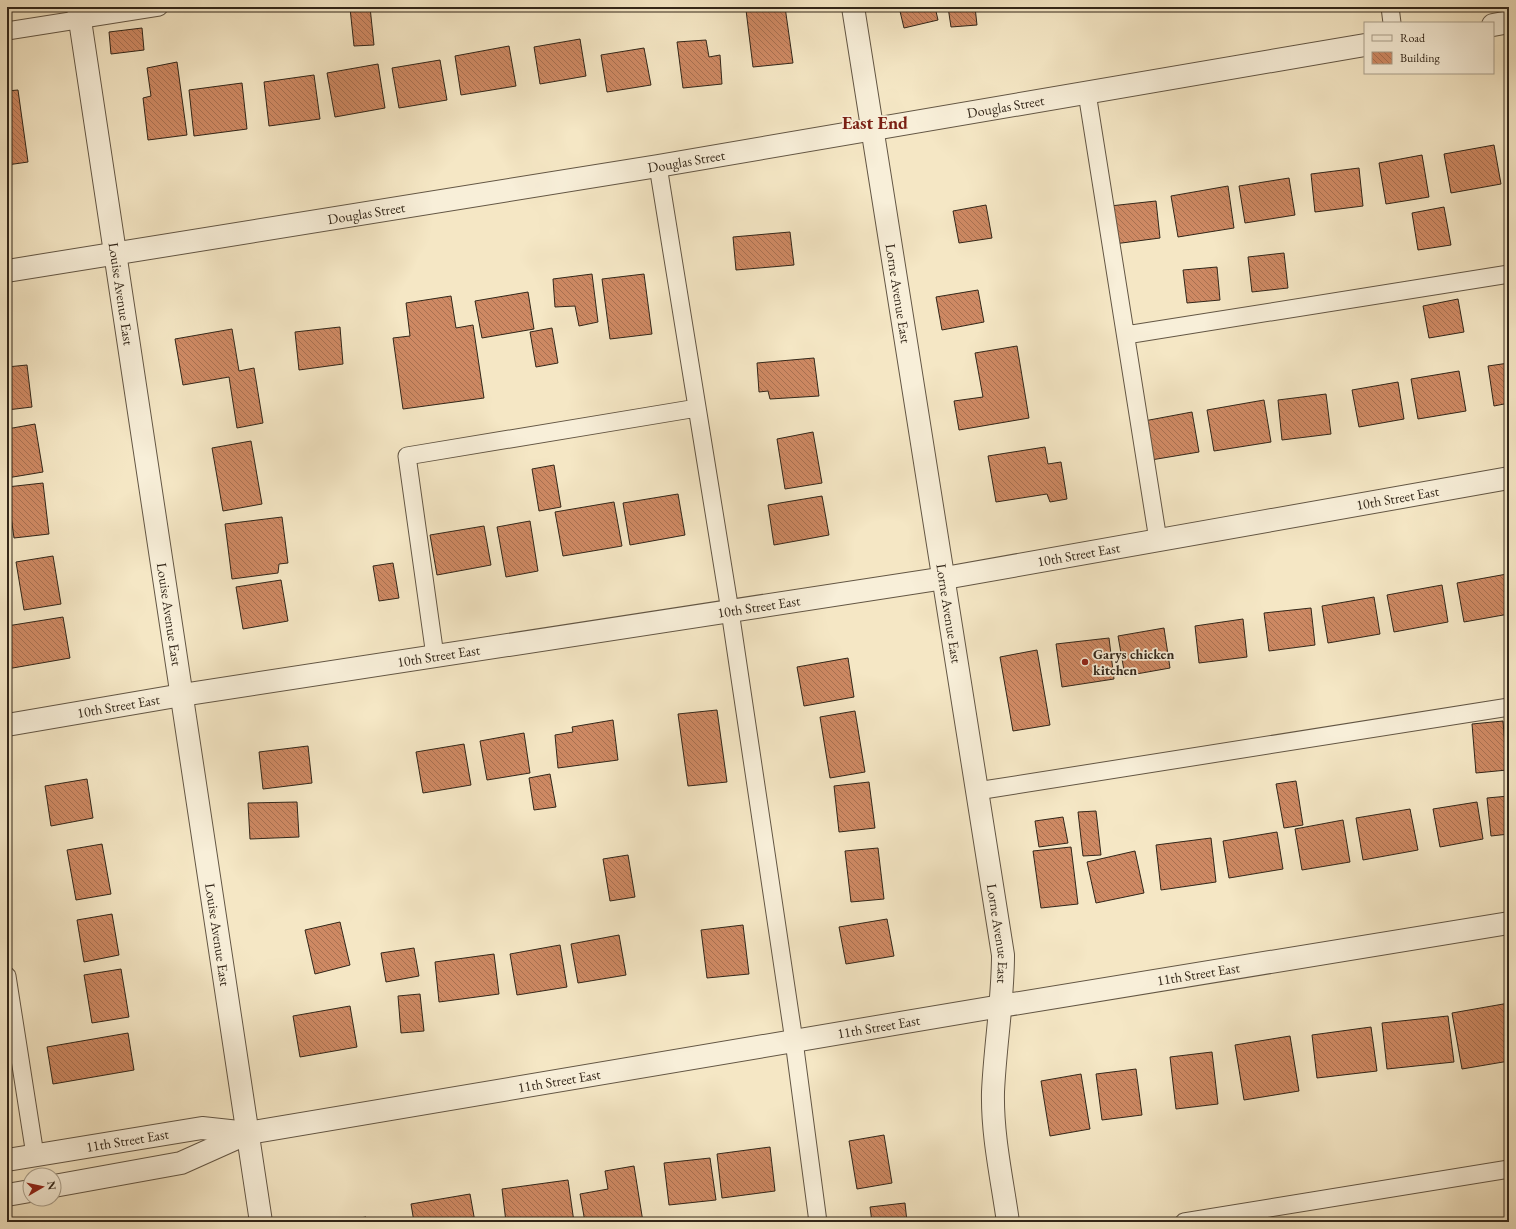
<svg xmlns="http://www.w3.org/2000/svg" width="1516" height="1229" font-family="'EB Garamond',serif">
	<defs>
		<pattern id="building-back-hatch" width="6" height="6" patternUnits="userSpaceOnUse"><rect width="6" height="6" fill="#ce8963"/><path d="M-1 5l2 2M0 0l6 6M5-1l2 2" fill="none" stroke="#a87051"/></pattern>
	</defs>
	<rect width="100%" height="100%" fill="#f5e7c5"/>
	<filter id="stains"><feTurbulence type="fractalNoise" baseFrequency=".005" numOctaves="4"/><feColorMatrix values="0 0 0 0 .2 0 0 0 0 .09 0 0 0 0 .02 0 0 0 .5 -.17"/></filter>
	<radialGradient id="worn" r=".72"><stop offset=".6" stop-color="#630" stop-opacity="0"/><stop offset="1" stop-color="#630" stop-opacity=".3"/></radialGradient>
	<path fill="url(#building-back-hatch)" stroke="#322619" d="M370,7L374,45L354,46L350,8Z
		M774,7H785L793,63L753,67L746,10Z
		M899,7H935L938,20L904,28Z
		M948,7H975L977,25L951,27Z
		M142,28L144,50L111,54L109,32Z
		M580,39L586,76L540,84L534,47Z
		M706,40L709,57L720,55L722,84L683,88L677,42Z
		M509,46L516,86L461,95L455,56Z
		M644,48L651,85L607,92L601,55Z
		M440,60L447,100L399,108L392,68Z
		M177,62L187,135L148,140L143,98L151,96L147,68Z
		M378,64L385,108L335,117L327,73Z
		M314,75L320,119L269,126L264,82Z
		M242,83L247,129L194,136L189,90Z
		M18,90L28,162L7,165V91Z
		M1494,145L1501,184L1451,193L1444,154Z
		M1422,155L1429,197L1386,204L1379,163Z
		M1359,168L1363,206L1315,212L1311,174Z
		M1289,178L1295,215L1245,223L1239,186Z
		M1228,186L1234,228L1178,237L1171,196Z
		M1156,201L1160,238L1114,244L1110,206Z
		M986,205L992,238L959,243L953,211Z
		M1444,207L1451,245L1418,250L1412,213Z
		M790,232L794,265L736,270L733,237Z
		M1284,253L1288,288L1252,292L1248,257Z
		M1217,267L1220,300L1187,303L1183,270Z
		M592,274L598,322L579,326L575,306L555,307L553,279Z
		M644,274L652,334L610,339L602,279Z
		M978,290L984,322L942,330L936,297Z
		M528,292L534,329L482,338L475,301Z
		M451,296L456,328L473,325L484,398L403,409L393,338L410,336L406,303Z
		M1458,299L1464,332L1429,338L1423,306Z
		M340,327L343,364L299,370L295,332Z
		M552,328L558,363L536,367L530,332Z
		M232,329L239,371L254,368L263,423L237,428L229,377L183,385L175,339Z
		M1017,346L1029,418L959,430L954,401L983,397L975,353Z
		M814,358L819,396L770,399L768,391L759,392L757,363Z
		M1509,363V403L1494,406L1488,366Z
		M27,365L32,407L7,410V367Z
		M1459,371L1466,411L1418,419L1411,379Z
		M1398,382L1404,419L1359,427L1352,390Z
		M1326,394L1331,434L1282,440L1278,400Z
		M1264,400L1271,442L1214,451L1207,410Z
		M1192,412L1199,452L1151,460L1144,421Z
		M35,424L43,472L7,478V429Z
		M813,432L822,483L785,489L777,439Z
		M251,441L262,504L223,511L212,448Z
		M1045,447L1048,464L1061,462L1067,499L1050,502L1047,494L996,502L988,456Z
		M554,465L561,507L539,511L532,469Z
		M43,483L49,534L14,538L7,487Z
		M678,494L685,535L630,545L623,503Z
		M822,496L829,535L774,545L768,505Z
		M614,502L622,546L563,556L555,512Z
		M282,517L288,563L279,564L278,573L232,579L225,524Z
		M530,521L538,571L506,577L497,527Z
		M484,526L491,565L437,575L430,535Z
		M53,556L61,604L24,610L16,562Z
		M393,563L399,598L379,601L373,566Z
		M1507,574L1509,614L1464,622L1457,583Z
		M281,580L288,621L243,629L236,587Z
		M1442,585L1448,622L1394,632L1387,595Z
		M1374,597L1380,634L1328,643L1322,606Z
		M1311,608L1315,645L1269,651L1264,613Z
		M63,617L70,658L7,669V626Z
		M1243,619L1247,657L1199,663L1195,626Z
		M1164,628L1170,668L1125,676L1118,636Z
		M1109,638L1114,679L1062,687L1056,644Z
		M1037,650L1050,725L1013,731L1000,657Z
		M848,658L854,697L804,706L797,667Z
		M717,710L727,782L688,786L678,714Z
		M855,711L865,772L830,778L820,717Z
		M613,720L618,760L558,768L555,735L573,732L572,727Z
		M1503,721L1507,770L1476,773L1472,724Z
		M524,733L530,773L487,780L480,741Z
		M464,744L471,785L423,793L416,752Z
		M308,746L312,783L263,789L259,752Z
		M550,774L556,807L534,810L529,778Z
		M87,779L93,818L51,826L45,786Z
		M1296,781L1303,825L1284,828L1276,784Z
		M869,782L875,828L839,832L834,786Z
		M1509,796V834L1491,836L1487,798Z
		M297,802L299,837L250,839L248,803Z
		M1477,802L1483,839L1440,847L1433,809Z
		M1410,809L1418,850L1363,860L1356,818Z
		M1096,811L1101,855L1083,856L1078,812Z
		M1063,817L1068,843L1039,847L1035,821Z
		M1343,820L1350,862L1302,870L1295,829Z
		M1277,832L1283,869L1229,878L1223,841Z
		M1211,838L1216,882L1161,890L1156,845Z
		M102,844L111,894L76,900L67,850Z
		M1071,847L1078,904L1041,908L1033,851Z
		M878,848L884,899L851,902L845,851Z
		M1135,851L1144,893L1096,903L1087,862Z
		M628,855L635,897L610,901L603,859Z
		M112,914L119,955L84,962L77,920Z
		M887,919L894,956L846,964L839,927Z
		M340,922L350,965L315,974L305,930Z
		M743,925L749,974L707,978L701,930Z
		M619,935L626,975L578,983L571,944Z
		M560,945L567,987L517,995L510,954Z
		M414,948L419,976L386,982L381,953Z
		M494,954L499,994L439,1002L435,962Z
		M121,969L129,1017L92,1023L84,975Z
		M420,994L424,1031L401,1033L398,996Z
		M1509,1003V1061L1462,1069L1452,1013Z
		M350,1006L357,1047L300,1057L293,1016Z
		M1448,1016L1454,1062L1387,1069L1382,1023Z
		M1371,1027L1377,1071L1317,1078L1312,1035Z
		M128,1033L134,1070L53,1084L47,1047Z
		M1290,1036L1299,1091L1244,1100L1235,1045Z
		M1212,1052L1218,1104L1176,1109L1170,1057Z
		M1136,1069L1142,1115L1102,1120L1096,1074Z
		M1081,1074L1090,1129L1050,1136L1041,1081Z
		M884,1135L892,1183L857,1189L849,1141Z
		M770,1147L775,1191L722,1198L717,1154Z
		M710,1158L716,1200L669,1205L664,1163Z
		M634,1166L643,1222H585L580,1194L608,1189L605,1171Z
		M568,1180L574,1222H506L502,1189Z
		M470,1194L475,1222H414L411,1204Z
		M905,1203L907,1222H872L870,1207Z
		M366,1217L367,1222H335Z"/>
	<g fill="none" stroke-linecap="round" stroke-linejoin="round">
		<g stroke="#635644" stroke-width="19">
			<path id="lane" d="M1390,7L1392,23
				M7,31L159,7
				M1087,93L1158,540
				M658,166L730,611L794,1041L818,1222
				M1126,335L1509,274
				M435,656L407,456L697,408
				M977,791L1509,707
				M7,976L35,1155
				M1184,1222L1509,1169"/>
		</g>
		<g stroke="#635644" stroke-width="24">
			<g id="street">
				<path id="s1" d="M78,7L261,1222"/>
				<path id="s2" d="M853,7L1003,955C1003,1001 995,1046 993,1092C992,1135 1002,1179 1008,1222"/>
				<path d="M1493,25L1509,22"/>
				<path id="s3" d="M7,271L658,166L1365,45"/>
				<path id="s4" d="M7,725L182,695L945,578L1509,478"/>
				<path id="s5" d="M7,1160L202,1128L248,1133"/>
				<path id="s6" d="M54,1186L181,1163L248,1133L1001,1006L1509,923"/>
				<path d="M7,1195L30,1191"/>
			</g>
		</g>
		<use href="#lane" stroke="#f8efd9" stroke-width="17"/>
		<use href="#street" stroke="#f8efd9" stroke-width="22"/>
	</g>
	<circle fill="#8f2418" stroke="#f8efd9" stroke-width="1.5" cx="1085" cy="662" r="4"/>
	<g text-anchor="middle" stroke-width="3.5" stroke-linejoin="round" paint-order="stroke">
		<g font-size="14" fill="#322619" stroke="#f8efd9">
			<text dy="5" stroke="none"><textPath href="#s3" startOffset="1012">Douglas Street</textPath></text>
			<text dy="5" stroke="none"><textPath href="#s3" startOffset="688">Douglas Street</textPath></text>
			<text dy="5" stroke="none"><textPath href="#s3" startOffset="364">Douglas Street</textPath></text>
			<text dy="5" stroke="none"><textPath href="#s2" startOffset="290">Lorne Avenue East</textPath></text>
			<text dy="5" stroke="none"><textPath href="#s1" startOffset="290">Louise Avenue East</textPath></text>
			<text dy="5" stroke="none"><textPath href="#s4" startOffset="1409">10th Street East</textPath></text>
			<text dy="5" stroke="none"><textPath href="#s4" startOffset="1085">10th Street East</textPath></text>
			<text dy="5" stroke="none"><textPath href="#s4" startOffset="761">10th Street East</textPath></text>
			<text dy="5" stroke="none"><textPath href="#s2" startOffset="614">Lorne Avenue East</textPath></text>
			<text dy="5" stroke="none"><textPath href="#s1" startOffset="614">Louise Avenue East</textPath></text>
			<text dy="5" stroke="none"><textPath href="#s4" startOffset="437">10th Street East</textPath></text>
			<text dy="5" stroke="none"><textPath href="#s4" startOffset="113">10th Street East</textPath></text>
			<text dy="5" stroke="none"><textPath href="#s2" startOffset="938">Lorne Avenue East</textPath></text>
			<text dy="5" stroke="none"><textPath href="#s1" startOffset="938">Louise Avenue East</textPath></text>
			<text dy="5" stroke="none"><textPath href="#s6" startOffset="1166">11th Street East</textPath></text>
			<text dy="5" stroke="none"><textPath href="#s6" startOffset="842">11th Street East</textPath></text>
			<text dy="5" stroke="none"><textPath href="#s6" startOffset="518">11th Street East</textPath></text>
			<text dy="5" stroke="none"><textPath href="#s5" startOffset="122">11th Street East</textPath></text>
		</g>
		<g font-size="14" font-weight="bold" fill="#322619" stroke="#f8efd9" text-anchor="start">
			<text x="1093" y="659">Garys chicken<tspan x="1093" dy="16">kitchen</tspan></text>
		</g>
		<g font-size="18" font-weight="bold" fill="#7a1f14" stroke="#f8efd9">
			<text x="875" y="129">East End</text>
		</g>
	</g>
	<rect width="1516" height="1229" fill="none" stroke="#f5e7c5" stroke-width="24"/>
	<rect x="8" y="8" width="1500" height="1213" fill="none" stroke="#322619" stroke-width="2"/>
	<rect x="12" y="12" width="1492" height="1205" fill="none" stroke="#322619"/>
	<rect x="1364" y="22" width="130" height="52" fill="#f8efd9" stroke="#a99f8c"/>
	<rect x="1372" y="35" width="20" height="6" fill="#f8efd9" stroke="#a99f8c"/>
	<text x="1400" y="42" font-size="12" fill="#322619">Road</text>
	<rect x="1372" y="52" width="20" height="12" fill="url(#building-back-hatch)" stroke="#a99f8c"/>
	<text x="1400" y="62" font-size="12" fill="#322619">Building</text>
	<g transform="translate(42 1187) rotate(81)"><circle r="19" fill="#f8efd9" stroke="#a99f8c"/>
	<path d="M0-3L7 15L0 10L-7 15Z" fill="#8f2418"/>
	<text y="-6" font-size="11" font-weight="bold" text-anchor="middle" fill="#322619">N</text>
	</g>
	<rect width="100%" height="100%" filter="url(#stains)"/>
	<rect width="100%" height="100%" fill="url(#worn)"/>
</svg>
